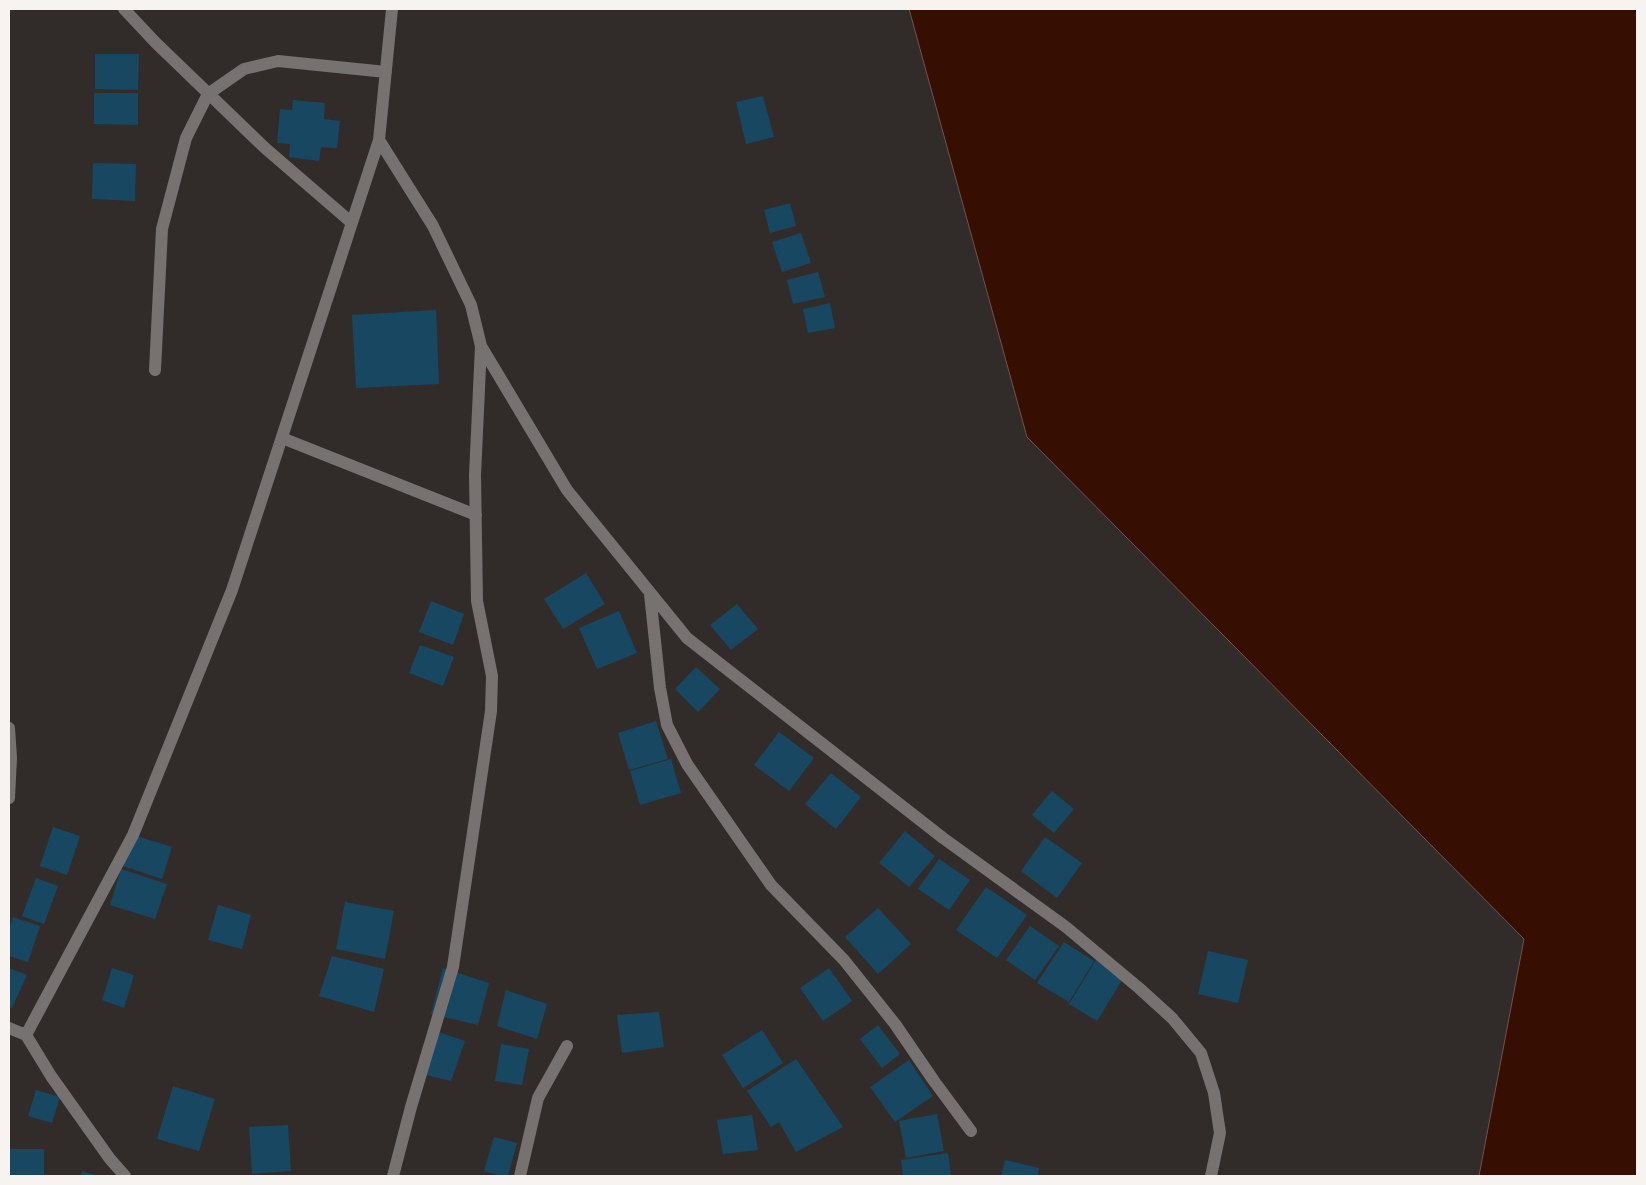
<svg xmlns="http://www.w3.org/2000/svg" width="1646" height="1185" font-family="'Nunito Sans',sans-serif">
	<rect width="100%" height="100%" fill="#312c2a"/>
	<path fill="#370f02" stroke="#71534a" d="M909,9H1637V1176H1479L1524,939L1027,437Z"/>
	<path fill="#184762" d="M95,54H139L138,90L95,89Z
		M94,93H138V125L94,124Z
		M763,96L774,137L746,144L736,102Z
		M293,100L325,103L324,119L340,121L337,148L321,147L319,161L289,157L290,144L277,143L280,109L292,110Z
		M93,163L136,164L135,201L92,199Z
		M790,203L796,226L770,233L764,210Z
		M801,233L811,263L782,272L772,242Z
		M818,272L825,297L793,304L787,280Z
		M830,303L835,328L808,333L803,309Z
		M436,310L439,384L356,388L352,315Z
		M586,573L605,604L563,629L544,599Z
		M431,601L464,614L453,645L419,632Z
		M737,604L758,629L731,650L710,625Z
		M619,611L637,653L597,669L579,628Z
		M420,645L454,657L443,686L409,673Z
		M696,667L720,689L698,712L675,689Z
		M656,721L668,759L629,770L618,733Z
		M779,732L814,758L789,791L754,765Z
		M671,759L681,793L640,805L630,771Z
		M831,773L861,797L836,829L805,804Z
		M1052,791L1074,809L1054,833L1032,815Z
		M53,827L80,836L67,875L40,866Z
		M905,831L935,856L909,887L879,863Z
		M133,835L172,847L162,879L123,866Z
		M1045,837L1082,863L1057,898L1021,871Z
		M939,859L970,880L949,910L918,889Z
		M121,869L167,884L155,919L110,905Z
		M36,878L58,886L44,924L22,916Z
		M986,887L1027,915L997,958L956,930Z
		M345,902L394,911L385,959L336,949Z
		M218,905L251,915L242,949L208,940Z
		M878,908L911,944L878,974L845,937Z
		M13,917L40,926L28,962L9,956V929Z
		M1030,926L1059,946L1035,980L1006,960Z
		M1064,942L1094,961L1069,1002L1037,983Z
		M1208,951L1248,960L1238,1003L1198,994Z
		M332,956L384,969L374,1012L319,996Z
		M1096,960L1124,977L1097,1021L1069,1004Z
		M9,968L27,975L12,1008L9,1007Z
		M112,968L134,975L124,1008L102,1000Z
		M443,968L489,983L478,1025L431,1014Z
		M829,968L852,1001L823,1021L800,988Z
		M506,990L547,1004L537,1039L497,1026Z
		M659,1012L664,1047L622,1053L617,1015Z
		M878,1025L900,1054L882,1068L860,1039Z
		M762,1030L783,1063L743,1088L722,1055Z
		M438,1032L465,1041L451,1081L427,1075Z
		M501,1044L529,1049L522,1085L495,1081Z
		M796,1059L843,1127L796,1152L779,1122L771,1127L747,1091Z
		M909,1060L933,1096L895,1122L870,1087Z
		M173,1086L215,1099L199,1151L157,1139Z
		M36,1090L60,1097L52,1123L28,1116Z
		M937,1114L944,1151L906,1158L899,1121Z
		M752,1115L758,1150L723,1154L717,1120Z
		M288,1125L291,1171L252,1174L249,1127Z
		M494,1137L517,1143L508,1176H501L484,1171Z
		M9,1149H44V1176H9Z
		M948,1153L951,1176H903L901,1160Z
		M1005,1160L1039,1168L1038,1176H1001Z
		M82,1171L98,1176H81Z"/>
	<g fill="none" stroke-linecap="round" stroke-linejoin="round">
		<path stroke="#757271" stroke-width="12" d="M124,9L156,43L265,148L352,223
			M379,140L433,226L471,305L481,346L475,475L477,601L492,676L491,711L453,967L411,1107L393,1176
			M481,346L567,490L687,638L943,838L1066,927L1139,988L1172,1018L1201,1053L1214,1093L1220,1133L1211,1176
			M155,370L162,229L186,138L208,94L244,69L278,61L386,72
			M282,438L476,515
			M650,594L660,688L667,725L687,764L771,885L844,960L895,1024L934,1081L971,1131
			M9,728L11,758L9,798
			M9,1028L26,1035L51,1076L110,1159L125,1176
			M26,1035L133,835L232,590L379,140L392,9
			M520,1176L538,1098L567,1046"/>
	</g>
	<rect width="1646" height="1185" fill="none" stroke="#f7f3f1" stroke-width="20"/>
</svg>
